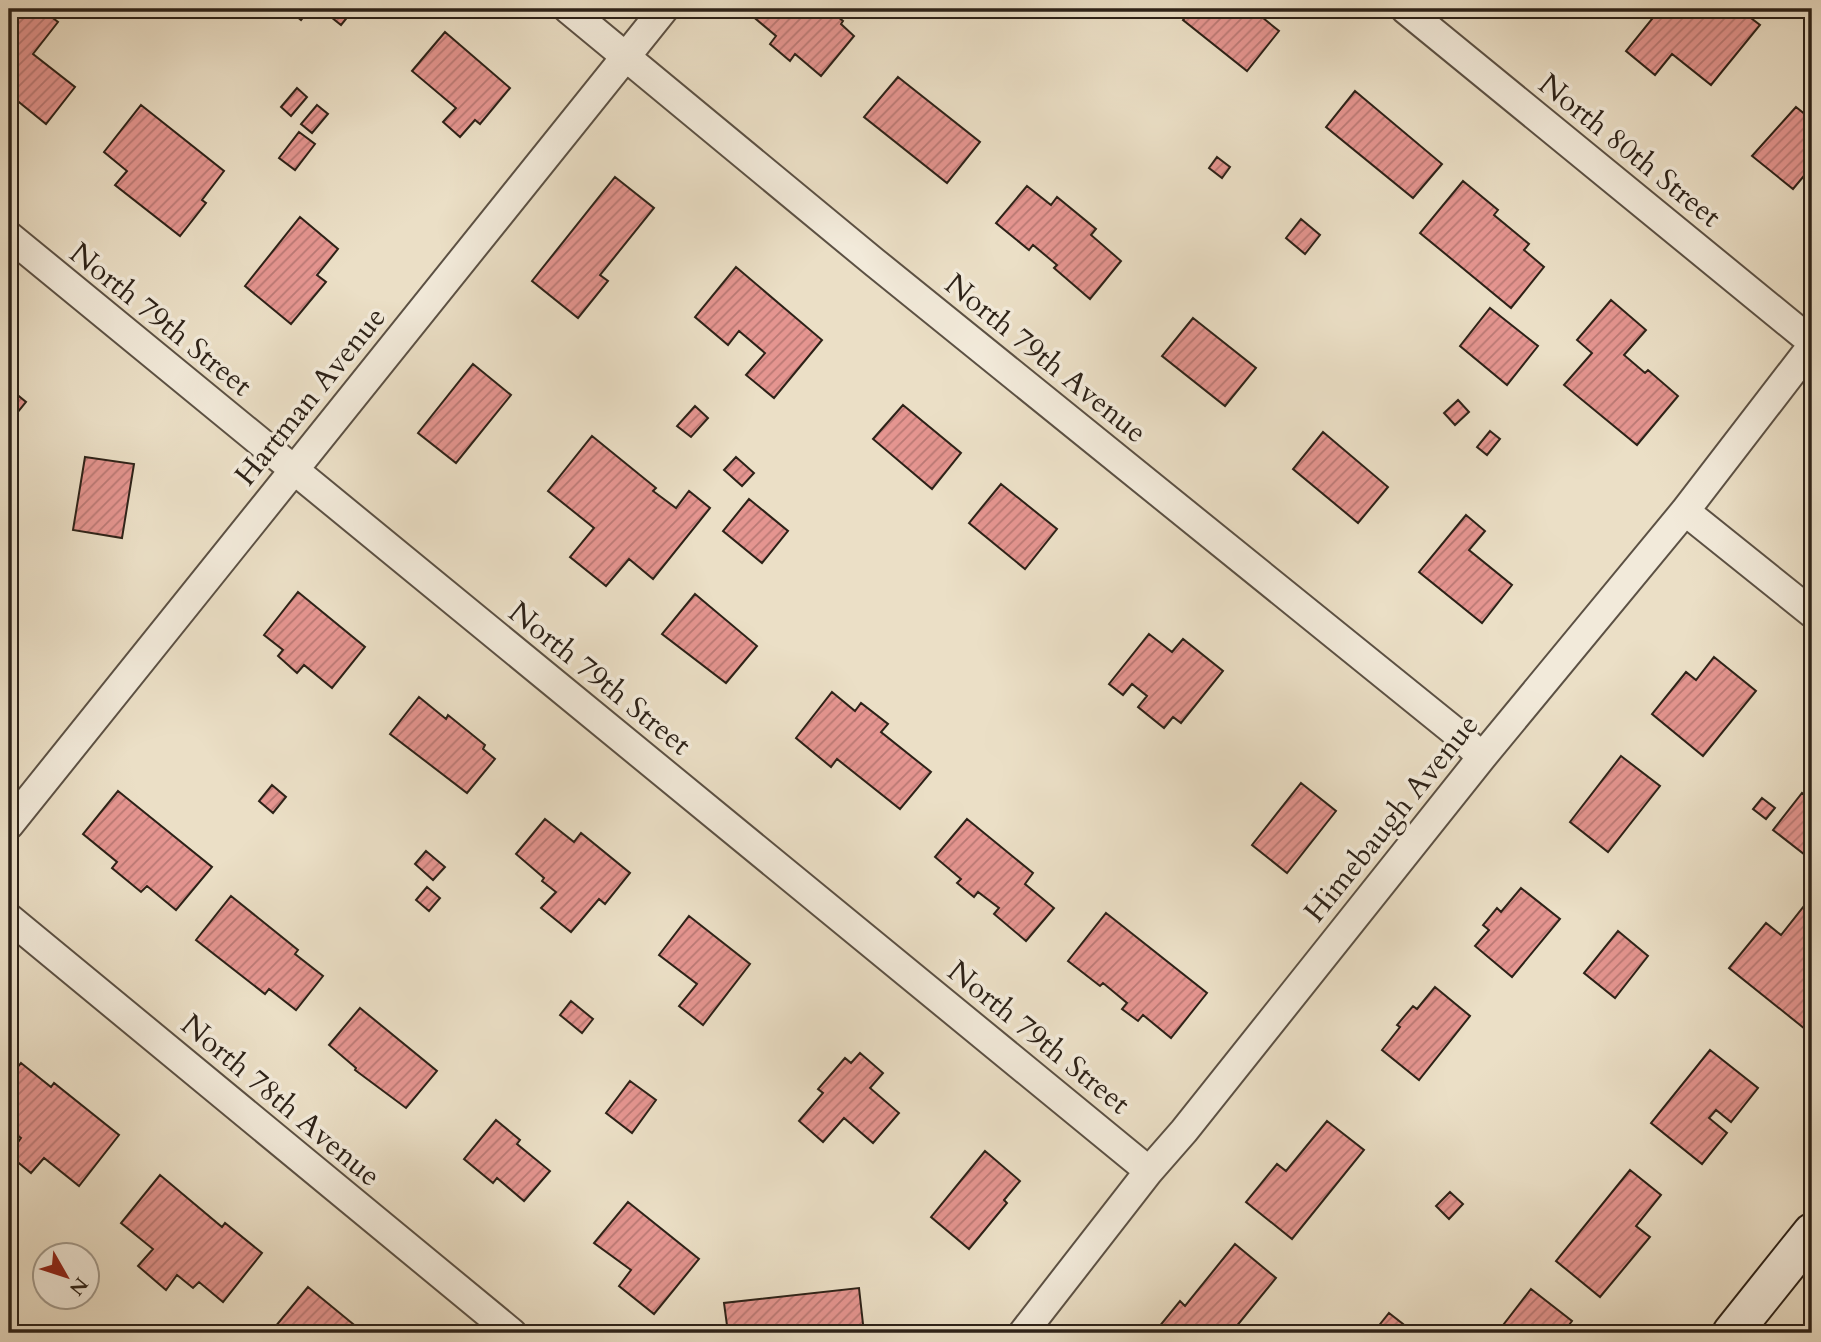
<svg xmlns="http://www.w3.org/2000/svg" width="1821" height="1342" font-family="Cardo,serif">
	<defs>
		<pattern id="building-hatch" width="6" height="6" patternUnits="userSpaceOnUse" patternTransform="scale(1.75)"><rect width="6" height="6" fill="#e59590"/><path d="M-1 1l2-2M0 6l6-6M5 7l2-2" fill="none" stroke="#ba7975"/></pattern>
	</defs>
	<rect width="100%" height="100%" fill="#ebdfc6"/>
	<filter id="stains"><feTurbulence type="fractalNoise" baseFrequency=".00286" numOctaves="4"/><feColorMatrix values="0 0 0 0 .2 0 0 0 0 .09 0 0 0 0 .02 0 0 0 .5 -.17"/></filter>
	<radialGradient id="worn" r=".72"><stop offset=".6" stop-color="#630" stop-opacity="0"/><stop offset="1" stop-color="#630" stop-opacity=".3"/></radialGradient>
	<path fill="url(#building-hatch)" stroke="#2d2218" stroke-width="2" d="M9,9H41L58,22L33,54L75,87L46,124L9,94Z
		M288,9H310L301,20Z
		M321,9H354L341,25Z
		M754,9H828L843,21L841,24L854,36L821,76L795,54L790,61L770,44L776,36L750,14Z
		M1192,9H1252L1279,31L1247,71L1183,20Z
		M1660,9H1739L1760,25L1711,85L1672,54L1655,75L1626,51Z
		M445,32L510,88L480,124L475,120L460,137L443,122L456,108L412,71Z
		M898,77L980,142L947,183L864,117Z
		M297,88L307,97L291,116L281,107Z
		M1355,91L1442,164L1413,198L1326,127Z
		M141,105L224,171L202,200L206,203L180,236L115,185L127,171L104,152Z
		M317,105L328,114L312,133L301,124Z
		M1796,107L1812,120V185L1803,177L1793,189L1752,156Z
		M299,132L315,144L295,170L279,158Z
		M1217,157L1230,167L1222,178L1209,168Z
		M615,177L654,208L600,275L608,281L578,318L532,281Z
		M1463,181L1498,210L1494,215L1529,244L1524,250L1544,267L1511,308L1420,233Z
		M1027,186L1051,205L1057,197L1096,229L1091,235L1121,261L1090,299L1054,268L1057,265L1033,245L1029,250L996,223Z
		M300,217L338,249L317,275L326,282L291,324L245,286Z
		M1301,219L1320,235L1305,254L1286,238Z
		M736,267L822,340L774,398L746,375L765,353L739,331L728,345L695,317Z
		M1611,300L1646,330L1624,355L1645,373L1648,370L1678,396L1637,445L1564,385L1592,353L1577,340Z
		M1490,308L1538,346L1507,385L1460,346Z
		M1193,318L1256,368L1225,406L1162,356Z
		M473,364L511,395L456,463L418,433Z
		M9,388L26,402L9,423Z
		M1458,400L1469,412L1455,425L1444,413Z
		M903,405L961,453L932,489L873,439Z
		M695,406L708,418L691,437L677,426Z
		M1490,431L1500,439L1487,455L1477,447Z
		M1323,432L1388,487L1358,523L1293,469Z
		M592,436L656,488L653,491L676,508L689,491L710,508L653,579L629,559L606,586L570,557L594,528L548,491Z
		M85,457L134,464L122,538L73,530Z
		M736,457L754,473L742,486L724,470Z
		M1001,484L1057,529L1025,569L969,523Z
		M749,499L788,531L762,563L723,531Z
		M1466,515L1485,531L1469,550L1512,585L1482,623L1419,572Z
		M298,592L365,647L332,688L304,665L297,673L278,656L283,650L264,635Z
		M695,594L757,646L726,683L662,634Z
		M1149,634L1172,652L1183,639L1223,671L1181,723L1173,717L1164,728L1138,707L1147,696L1132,684L1123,695L1109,684Z
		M1714,657L1756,691L1703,756L1652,714L1686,672L1696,680Z
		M832,692L855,711L861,703L888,724L881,732L931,772L900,809L837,759L831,767L796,738Z
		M419,697L446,719L448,715L485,745L483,749L495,759L467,793L390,734Z
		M1621,756L1660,786L1608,852L1570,822Z
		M1301,783L1336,811L1287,873L1252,845Z
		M272,785L286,797L273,813L259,801Z
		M118,791L212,867L176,910L147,886L141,892L112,868L117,862L83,834Z
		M1802,793L1812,802V854L1809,858L1773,830Z
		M1762,798L1775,808L1766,819L1753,809Z
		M545,819L574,842L581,833L630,873L605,904L599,899L571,932L541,908L556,892L542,881L544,878L516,854Z
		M967,819L1033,873L1025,884L1054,908L1026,941L994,914L999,908L978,892L974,897L957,883L961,879L935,857Z
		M426,851L445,867L433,880L415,864Z
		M427,887L440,898L429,911L416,900Z
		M1521,888L1560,919L1512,977L1475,946L1489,930L1483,925L1497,908L1501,912Z
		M231,896L298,950L295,954L323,976L296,1010L269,989L265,994L196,940Z
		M1808,901L1812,904V1030L1810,1033L1729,968L1766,923L1781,935Z
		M1106,913L1207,993L1171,1038L1143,1015L1138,1021L1122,1009L1127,1003L1103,983L1100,986L1068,961Z
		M689,916L750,964L703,1025L679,1006L697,984L659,955Z
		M1618,931L1648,956L1615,998L1584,973Z
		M1435,987L1470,1016L1419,1080L1382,1050L1400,1027L1397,1025L1413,1006L1417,1009Z
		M571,1001L593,1019L582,1033L560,1015Z
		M360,1008L437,1071L406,1108L355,1070L356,1068L329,1045Z
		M1710,1050L1758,1088L1731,1122L1716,1110L1709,1118L1727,1133L1702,1164L1651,1123Z
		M860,1053L883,1073L870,1088L899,1113L873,1143L844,1118L823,1142L799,1121L823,1093L818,1089L845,1058L851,1063Z
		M21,1063L51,1087L54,1083L119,1135L79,1186L44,1158L31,1173L9,1155L21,1138L9,1129V1078Z
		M630,1081L656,1100L632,1133L606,1113Z
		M496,1120L520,1140L517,1144L550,1171L524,1201L497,1178L493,1183L464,1159Z
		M1327,1121L1364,1150L1292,1239L1246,1202L1277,1164L1286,1171Z
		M985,1151L1020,1181L1004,1200L1007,1203L969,1249L931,1217Z
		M1630,1170L1661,1195L1636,1226L1650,1237L1600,1297L1556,1261Z
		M160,1175L222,1227L225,1223L262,1253L223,1302L199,1282L193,1288L177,1275L166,1290L138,1266L153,1249L121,1223Z
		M1450,1192L1463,1204L1449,1219L1436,1206Z
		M628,1202L699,1259L654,1314L619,1286L631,1270L594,1243Z
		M1235,1244L1276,1278L1231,1333H1154L1180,1301L1185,1306Z
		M308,1287L364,1333H270Z
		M859,1288L864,1333H728L724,1303Z
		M1531,1289L1572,1321L1563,1333H1497Z
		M1389,1313L1403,1324L1396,1333H1384L1377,1328Z"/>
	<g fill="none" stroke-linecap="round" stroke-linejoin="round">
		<g stroke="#5c5144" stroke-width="32">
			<path id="street" d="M568,9L874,262L1454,731L1482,757
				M1405,9L1812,342
				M9,236L1149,1171
				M1685,511L1812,613
				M9,825L664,9
				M9,918L512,1333
				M1023,1333L1149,1171L1184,1131L1482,757L1685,511L1812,346"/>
		</g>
		<g stroke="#2d2218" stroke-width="42">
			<path id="secondary" d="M1732,1333L1812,1233"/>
		</g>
		<use href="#street" stroke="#f2eada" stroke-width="28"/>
		<use href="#secondary" stroke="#f2eada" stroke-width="38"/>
	</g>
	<g text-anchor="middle" stroke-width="7" stroke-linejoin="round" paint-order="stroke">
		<g font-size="30" fill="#2d2218" stroke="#f2eada">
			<text transform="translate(1630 150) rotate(39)" y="10">North 80th Street</text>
			<text transform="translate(161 319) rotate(39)" y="10">North 79th Street</text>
			<text transform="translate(1046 358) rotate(39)" y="10">North 79th Avenue</text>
			<text transform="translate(310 396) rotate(-51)" y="10">Hartman Avenue</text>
			<text transform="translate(600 678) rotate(39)" y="10">North 79th Street</text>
			<text transform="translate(1391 818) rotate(-51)" y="10">Himebaugh Avenue</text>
			<text transform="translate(1039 1037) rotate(39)" y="10">North 79th Street</text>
			<text transform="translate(281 1100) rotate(40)" y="10">North 78th Avenue</text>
		</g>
	</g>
	<rect width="1821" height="1342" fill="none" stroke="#ebdfc6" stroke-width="35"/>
	<rect x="10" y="10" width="1800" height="1321" fill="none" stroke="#2d2218" stroke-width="3.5"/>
	<rect x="18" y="18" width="1786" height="1307" fill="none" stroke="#2d2218" stroke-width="2"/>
	<g transform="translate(66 1276) rotate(129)"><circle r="33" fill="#f2eada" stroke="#a39a8c" stroke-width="2"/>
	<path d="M0-5L12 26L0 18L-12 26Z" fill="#8f2418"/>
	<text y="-10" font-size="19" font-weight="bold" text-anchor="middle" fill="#2d2218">N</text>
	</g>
	<rect width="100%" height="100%" filter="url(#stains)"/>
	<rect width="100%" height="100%" fill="url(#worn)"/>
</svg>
